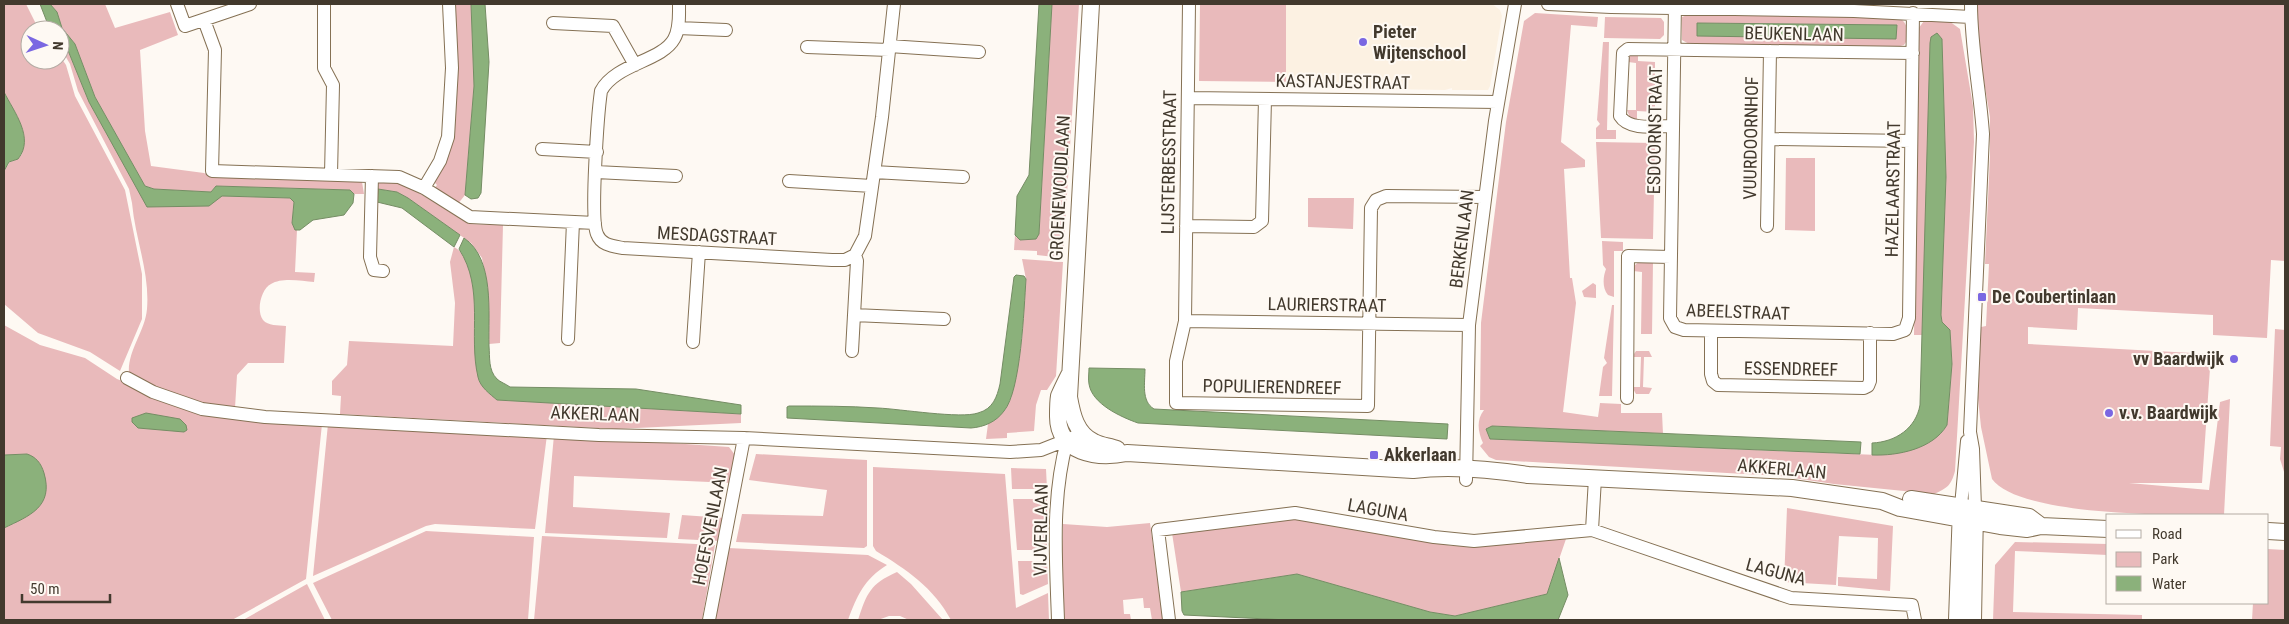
<svg xmlns="http://www.w3.org/2000/svg" width="2289" height="624" font-family="'Roboto Condensed',sans-serif">
	<rect width="100%" height="100%" fill="#fef9f3"/>
	<path fill="#fcf1e2" d="M1286,4H1492L1500,10L1502,16L1490,86L1488,90H1452V88L1445,90L1331,88L1329,81L1325,83L1295,82L1291,80L1290,82H1286Z"/>
	<path fill="#e9babb" fill-rule="evenodd" d="M4,4H26L39,30H30V60H60V56L66,65L75,96L125,190L142,274V319L120,371L90,352L38,333L4,304V171L10,162L18,159L22,154L24,135L17,116L4,92Z
		M50,4H105L115,28L170,12L178,35L140,50L145,131L151,166L204,173L208,175L362,182L364,194H354L349,190L216,186L211,192L154,189L145,186L95,97L75,44L62,28L57,12Z
		M453,4H471L474,86L465,195L457,205L434,189L437,185L433,181L443,164Z
		M1052,4H1079L1063,258L1037,255V251L1014,250L1015,235L1017,238L1039,234Z
		M1200,4H1286V82L1199,81Z
		M1976,4H2285V261L2271,260L2267,338L2213,335V315L2078,308L2077,330L2028,327V344L2211,354L2202,483H2129L2209,490L2220,402L2230,399L2224,515C2177,515 2020,517 1992,479L1981,427L1978,398L1981,327L1986,326L1989,264H1985L1990,156V117L1979,51Z
		M1535,13L1598,17L1597,27L1571,25L1561,142L1585,160V167L1564,169L1570,278H1572L1576,303L1563,412L1598,417L1600,403L1621,404V413H1662L1663,434L1492,426L1490,439L1878,455C1902,449 1933,448 1947,425L1952,364L1950,330L1942,322L1941,315L1946,177L1942,39L1922,335H1914L1918,29L1924,21H1949L1960,29L1973,106L1974,142L1955,471C1951,486 1947,488 1934,494L1834,484L1780,476L1496,460L1489,457L1480,446L1483,443C1478,432 1476,420 1484,410H1480L1481,323L1506,122L1524,21Z
		M1690,14L1853,16L1902,20C1909,26 1910,38 1904,45L1897,47L1689,44L1682,40V17ZM1697,23L1897,25L1698,36Z
		M1605,17L1661,18L1664,22V35L1660,39L1604,38Z
		M60,39L67,48L89,102L147,206L222,196L290,198L294,202L292,223L297,230L295,272L315,273L314,282C302,281 282,277 271,284C261,289 256,311 263,320C268,326 278,325 286,326L284,363H248L237,375L235,408L193,404L129,374C127,351 145,332 147,309C150,273 135,238 132,203L129,189L78,91L70,64L60,47Z
		M1603,42H1609L1607,130H1616V139H1596V128L1600,124L1597,120Z
		M1638,53V61L1655,62V112L1637,111V120L1630,118L1627,110H1636V63L1628,62L1630,55Z
		M1596,142L1655,143L1653,239L1601,238Z
		M1786,158H1815V231L1785,230Z
		M379,178L401,182L469,224L503,225L500,343L489,344L487,286L482,258L471,243L408,198L397,192L378,189Z
		M1308,198H1354L1353,229L1308,227Z
		M1602,241L1623,242V251H1614V297L1608,295C1602,288 1603,277 1606,269L1603,265Z
		M454,247C483,262 471,331 476,358C479,372 491,388 497,400L741,414V423L616,429L340,414L341,396L332,395V381L347,365L349,341L453,346L455,303L450,262Z
		M1022,259L1063,262L1056,376L1047,390H1041L1036,405L1034,431L1007,433V438L986,439L988,424L1005,410L1011,398L1022,338L1026,279Z
		M1639,262H1653L1652,334H1641L1642,272L1633,271L1635,265Z
		M1593,283L1596,285V298L1584,297L1582,291Z
		M1612,305H1614L1612,396H1599L1603,367L1607,363L1604,358Z
		M4,325L40,345L85,358L117,379L175,402L322,424L306,579L232,620H4V528L15,523L27,454L4,455Z
		M2275,329L2285,330V475L2280,459L2281,447L2270,446Z
		M1636,351H1649L1652,357H1644L1643,387L1652,388L1649,394H1636L1632,387H1640L1641,357H1632Z
		M328,424L547,435L535,529L435,524L426,526L313,576Z
		M554,435L729,447L735,455L732,483L574,476L573,507L670,513L667,538L545,533Z
		M756,454L867,460V546L864,548L736,542L742,514L823,516L827,490L749,480Z
		M873,467L1005,474L1016,608L1048,593L1049,620H951C934,588 906,569 876,551L873,546Z
		M1011,468L1046,469L1047,489H1012Z
		M1013,499H1047V550H1017Z
		M1787,508L1893,526L1890,591L1838,586V577L1877,579L1878,538L1839,536L1836,585L1784,582Z
		M682,515L725,518L720,541L678,539Z
		M1295,519L1453,546L1566,539L1547,594L1455,616L1430,612L1297,574L1181,592L1172,533Z
		M1150,523L1163,620H1152L1150,608H1144L1143,598L1123,600L1124,614H1130L1131,620H1064L1061,577L1063,524L1107,527Z
		M426,531L534,537L528,620H332L313,583Z
		M542,536L715,545L702,620H534Z
		M2015,542L2108,544V555L2015,551L2013,612L2142,615V620H1993L1995,565Z
		M728,548L868,555L887,565C864,579 857,596 848,620H714Z
		M2268,549L2285,550V620H2252L2253,603H2268Z
		M1018,561H1047L1048,584L1023,595L1020,594Z
		M897,572L911,584L943,620H909L900,616H889L878,620H858C867,593 870,584 897,572Z
		M307,584L325,620H243Z"/>
	<path fill="#8bb17b" stroke="#758d64" d="M40,4H50L57,12L62,28L75,44L95,97L145,186L154,189L211,192L216,186L350,190L354,194L353,203L344,215L313,220L300,230H295L292,223L294,202L290,198L222,196L209,206L147,207L89,102L67,48L60,39V30H53L47,22Z
		M471,4H485L489,62L481,193L478,198L471,199L465,195L474,86Z
		M1039,4H1052L1039,234L1036,239L1020,240L1015,235L1017,196L1029,175Z
		M1697,23L1897,25L1896,39L1697,36Z
		M1937,33L1942,39L1946,177L1941,315L1942,322L1950,330L1952,364L1947,425C1933,449 1898,456 1872,455V443C1896,442 1916,428 1920,405L1930,43L1931,37Z
		M4,92C14,112 35,138 18,159L9,162L4,171Z
		M378,189L397,192L408,198L460,235L454,247L402,208L377,202Z
		M464,238C495,259 488,313 489,346C490,357 488,370 497,379C500,382 506,384 510,387L636,389L741,405V414L497,400C490,394 480,387 478,377C468,335 485,289 459,249Z
		M1016,275L1024,276L1026,279C1024,308 1021,391 1004,411C996,422 984,427 971,428L787,418V407L789,406C819,406 848,406 878,408C900,409 961,419 978,413C993,409 997,397 1000,384L1014,277Z
		M1089,368L1145,369C1145,383 1141,401 1154,409L1448,424L1447,439L1138,423C1121,417 1092,404 1089,384C1088,379 1089,373 1089,368Z
		M146,413L180,419L186,425L187,430L184,432L138,428L132,422V418Z
		M1492,426L1861,442L1860,454L1490,439L1486,429Z
		M27,454C36,457 41,463 44,473C54,507 29,516 4,528V455Z
		M1559,558L1568,595L1558,620H1288L1184,615L1182,611L1181,592L1297,574L1430,612L1455,616L1547,594Z"/>
	<g fill="none" stroke-linecap="round" stroke-linejoin="round">
		<g stroke="#857154" stroke-width="14">
			<path id="minor" d="M177,4L185,26L250,4
				M324,4V68L333,85L331,174
				M679,4C679,15 680,29 674,39C662,61 615,64 601,91C598,112 590,218 597,234C601,245 612,246 623,248L832,260H845L855,255L865,236L882,117L894,4
				M1189,4L1185,321L1176,361V403L1368,406L1371,208L1376,200L1386,196L1485,197
				M1548,4L1611,7L1854,11L1971,17
				M1675,4L1670,318L1675,327L1684,330L1893,334L1905,330L1909,318L1913,13
				M1971,4C1971,48 1980,90 1983,134L1970,432L1973,449L1975,508
				M204,20L215,50L212,171L399,177L424,188L470,217L595,223
				M553,23L613,26L635,65
				M678,28L726,30
				M889,46L979,52
				M807,47L889,50
				M1188,98L1498,102
				M1673,126C1657,126 1629,131 1620,116L1623,53L1628,49L1913,53
				M1770,139L1911,141
				M542,149L597,152
				M596,172L676,176
				M874,172L963,177
				M372,176L370,257L374,270L383,271
				M789,181L872,186
				M424,188L440,161L448,137L452,68L449,4
				M1186,226L1254,227L1262,221L1265,99
				M1767,226L1770,51
				M854,315L944,319
				M1185,321L1469,325
				M1711,331V374L1713,381L1718,385L1864,388L1868,386L1870,381V333
				M568,339L573,222
				M693,342L699,252
				M852,351L857,261L855,255
				M127,378L153,392L202,409L265,417L599,435L744,438L1010,452L1041,450L1074,437
				M1627,398L1628,256L1671,257
				M1466,480L1469,325L1495,121L1515,4
				M1961,506L1967,441
				M1592,530L1595,478
				M709,620L744,438
				M1058,620C1056,561 1051,499 1067,441
				M1169,620L1158,530L1295,513L1434,537L1474,541L1592,530L1791,598L1912,605L1915,620"/>
		</g>
		<g stroke="#857154" stroke-width="18">
			<path id="tertiary" d="M1091,4L1069,397C1072,414 1076,434 1094,442C1101,446 1110,446 1117,449
				M1069,375C1066,381 1062,389 1059,396C1058,402 1058,409 1058,415C1057,454 1098,459 1127,453L1413,470C1451,465 1490,469 1528,475L1792,488L1882,501L1900,508L2000,526L2027,529L2041,526L2108,529
				M1911,499L2029,517L2041,526
				M2268,531L2285,532
				M1957,620L1961,508
				M1973,620L1975,510"/>
		</g>
		<use href="#minor" stroke="#fff" stroke-width="12"/>
		<use href="#tertiary" stroke="#fff" stroke-width="16"/>
	</g>
	<g fill="#7a67e2" stroke="#fef9f3" stroke-width="2">
		<circle cx="1363" cy="42" r="5"/>
		<rect x="1977" y="292" width="10" height="10" rx="2.5"/>
		<circle cx="2234" cy="359" r="5"/>
		<circle cx="2109" cy="413" r="5"/>
		<rect x="1369" y="450" width="10" height="10" rx="2.5"/>
	</g>
	<g text-anchor="middle" stroke-width="4" stroke-linejoin="round" paint-order="stroke">
		<g font-size="18" font-weight="bold" fill="#42392d" stroke="#fef9f3" text-anchor="start">
			<text x="1373" y="38">Pieter<tspan x="1373" dy="21">Wijtenschool</tspan></text>
			<text x="1992" y="303">De Coubertinlaan</text>
			<text x="2224" y="365" text-anchor="end">vv Baardwijk</text>
			<text x="2119" y="419">v.v. Baardwijk</text>
			<text x="1384" y="461">Akkerlaan</text>
		</g>
		<g font-size="18" fill="#42392d" stroke="#fef9f3">
			<text transform="translate(1794 34) rotate(1)" y="6">BEUKENLAAN</text>
			<text transform="translate(1343 82) rotate(1)" y="6">KASTANJESTRAAT</text>
			<text transform="translate(1655 130) rotate(-89)" y="6">ESDOORNSTRAAT</text>
			<text transform="translate(1751 138) rotate(-89)" y="6">VUURDOORNHOF</text>
			<text transform="translate(1169 162) rotate(-89)" y="6">LIJSTERBESSTRAAT</text>
			<text transform="translate(1060 188) rotate(-87)" y="6">GROENEWOUDLAAN</text>
			<text transform="translate(1893 189) rotate(-89)" y="6">HAZELAARSTRAAT</text>
			<text transform="translate(717 236) rotate(3)" y="6">MESDAGSTRAAT</text>
			<text transform="translate(1462 239) rotate(-83)" y="6">BERKENLAAN</text>
			<text transform="translate(1327 305) rotate(1)" y="6">LAURIERSTRAAT</text>
			<text transform="translate(1738 312) rotate(2)" y="6">ABEELSTRAAT</text>
			<text transform="translate(1791 369) rotate(1)" y="6">ESSENDREEF</text>
			<text transform="translate(1272 387) rotate(1)" y="6">POPULIERENDREEF</text>
			<text transform="translate(595 414) rotate(2)" y="6">AKKERLAAN</text>
			<text transform="translate(1782 469) rotate(5)" y="6">AKKERLAAN</text>
			<text transform="translate(1378 510) rotate(10)" y="6">LAGUNA</text>
			<text transform="translate(710 526) rotate(-79)" y="6">HOEFSVENLAAN</text>
			<text transform="translate(1041 530) rotate(-89)" y="6">VIJVERLAAN</text>
			<text transform="translate(1776 572) rotate(15)" y="6">LAGUNA</text>
		</g>
	</g>
	<rect width="2289" height="624" fill="none" stroke="#42392d" stroke-width="10"/>
	<rect x="2106" y="514" width="162" height="90" fill="#fef9f3" stroke="#b3aca4"/>
	<rect x="2116" y="530" width="25" height="8" fill="#ffffff" stroke="#b3aca4"/>
	<text x="2152" y="539" font-size="15" fill="#42392d">Road</text>
	<rect x="2116" y="552" width="25" height="15" fill="#e9babb" stroke="#b3aca4"/>
	<text x="2152" y="564" font-size="15" fill="#42392d">Park</text>
	<rect x="2116" y="576" width="25" height="15" fill="#8bb17b" stroke="#b3aca4"/>
	<text x="2152" y="589" font-size="15" fill="#42392d">Water</text>
	<g transform="translate(45 45) rotate(93)"><circle r="24" fill="#fef9f3" stroke="#b3aca4"/>
	<path d="M0-4L9 19L0 12L-9 19Z" fill="#7a67e2"/>
	<text y="-8" font-size="14" font-weight="bold" text-anchor="middle" fill="#42392d">N</text>
	</g>
	<path d="M22 594v8h88v-8" fill="none" stroke="#42392d" stroke-width="2.5"/>
	<text x="30" y="594" font-size="15" fill="#42392d" stroke="#fef9f3" stroke-width="4" paint-order="stroke">50 m</text>
</svg>
